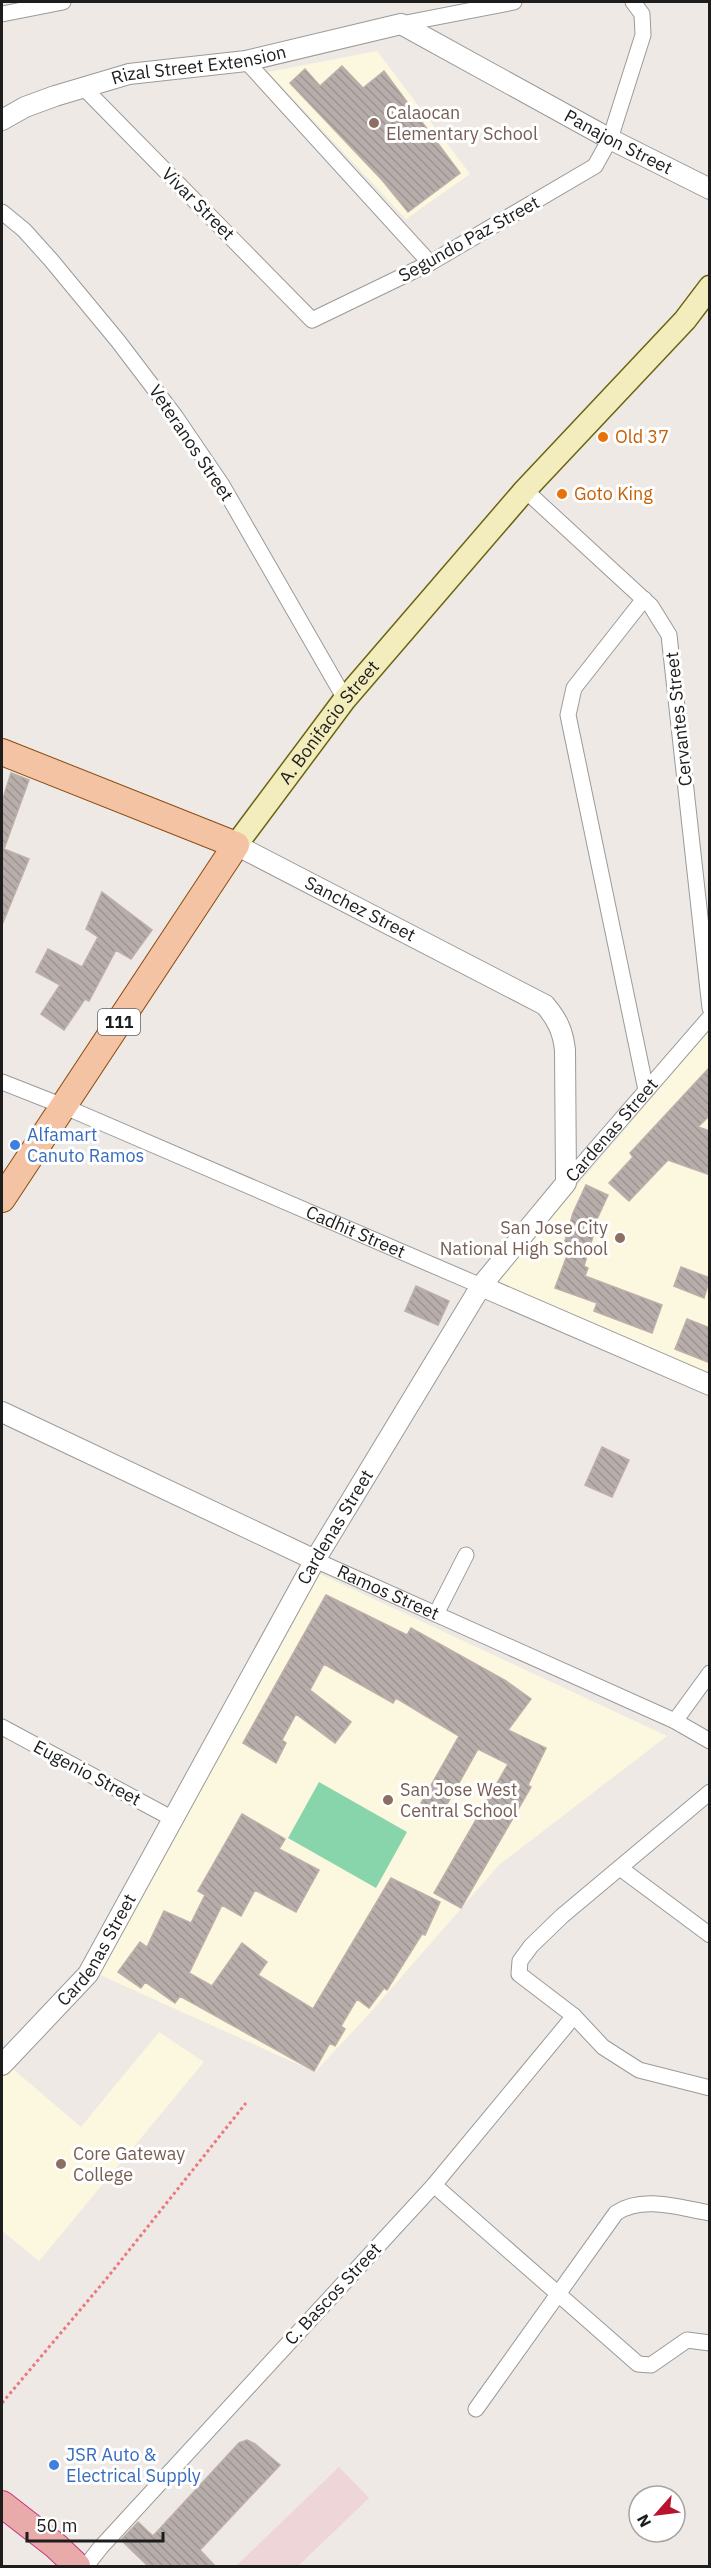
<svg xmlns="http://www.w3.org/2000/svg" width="711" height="2568" font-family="'IBM Plex Sans',sans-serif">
	<defs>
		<pattern id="building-back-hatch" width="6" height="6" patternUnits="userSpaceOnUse" patternTransform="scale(1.5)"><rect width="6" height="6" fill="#b7adaa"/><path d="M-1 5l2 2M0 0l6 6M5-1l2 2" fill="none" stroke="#9d9492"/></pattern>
	</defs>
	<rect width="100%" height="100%" fill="#eee9e4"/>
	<path fill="#edd5d8" d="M339,2467L369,2498L298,2566H236Z"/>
	<path fill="#fcf7df" d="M377,51L470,174L406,219L268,72Z
		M709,1031V1379L494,1283Z
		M318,1573L667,1736L499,1865L370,2013L315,2072L98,1974Z
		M159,2032L204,2062L39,2261L2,2231V2070L7,2064L81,2127Z"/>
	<path fill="#89d5ab" d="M319,1782L407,1832L376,1888L288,1838Z"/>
	<path fill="url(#building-back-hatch)" stroke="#beaea8" stroke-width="1.5" d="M342,66L363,88L384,71L460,173L408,212L382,180L290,83L305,69L320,86Z
		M11,773L29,780L4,849L29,859L2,925V801Z
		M102,892L152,930L131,959L116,950L89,1001L85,999L64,1030L41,1014L60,985L36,972L48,949L82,967L98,937L86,929Z
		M710,1067V1115L698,1127L710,1131V1175L668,1160L629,1201L609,1183L633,1157L630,1153Z
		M586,1185L608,1195L591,1232L594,1233L584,1266L588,1268L585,1276L662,1305L652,1333L594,1311L597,1303L555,1288L569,1250L563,1248L573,1213Z
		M681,1267L710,1278L704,1298L674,1286Z
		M416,1286L449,1301L438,1325L405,1311Z
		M687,1319L710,1328V1363L675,1349Z
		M602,1447L629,1460L612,1497L585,1485Z
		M326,1595L407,1635L411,1628L506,1681L531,1699L508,1730L546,1748L528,1785L531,1787L461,1908L434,1893L508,1764L478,1749L441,1815L421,1803L459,1736L396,1698L393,1703L324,1664L310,1690L351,1722L335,1743L296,1714L282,1740L286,1743L276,1763L243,1743Z
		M242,1814L285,1839L279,1849L319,1870L296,1912L255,1890L241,1916L222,1905L189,1973L212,1986L242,1943L267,1962L258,1975L313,2009L391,1878L440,1902L425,1935L422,1934L387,1990L384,1988L369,2008L357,1999L341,2026L345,2029L335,2046L330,2043L314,2071L180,1996L175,2003L145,1982L141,1988L118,1972L140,1942L147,1947L164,1911L191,1923L205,1895L198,1891Z
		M247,2440L255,2444L280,2465L200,2550L215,2566H148L121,2540L138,2522L153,2536L239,2443Z"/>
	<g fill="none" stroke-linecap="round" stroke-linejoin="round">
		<g stroke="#9a9a9a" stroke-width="17">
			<g id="minor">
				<path d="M2,14L63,2"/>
				<path d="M401,24L514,2"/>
				<path d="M246,61L430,263"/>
				<path d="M83,87L312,320L430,263L595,166L610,139L643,35L642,14L633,2"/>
				<path d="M2,212L24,230L51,260L118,341L175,416L222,485L345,699"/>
				<path d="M525,490L651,606L669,635L710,1008"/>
				<path d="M644,599L574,688L568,715L646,1090"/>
				<path id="s1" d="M2,1082L63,1106L481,1286"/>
				<path id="s2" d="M566,1183L710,1017"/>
				<path id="s3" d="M315,1560L675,1721L710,1741"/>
				<path d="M436,1614L466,1555"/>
				<path d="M675,1721L710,1673"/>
				<path d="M2,1727L173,1819"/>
				<path d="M710,1792L562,1916L531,1946L520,1961L519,1974L574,2016L603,2047L639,2070L710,2088"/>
				<path d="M620,1868L710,1935"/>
				<path d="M434,2185L638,2364L651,2365L687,2340L710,2343"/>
				<path d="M476,2409L616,2213C643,2195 680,2208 710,2213"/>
				<path d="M86,2566L101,2547L434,2185L574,2016"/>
			</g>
		</g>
		<g stroke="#9a9a9a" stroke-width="22">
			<g id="tertiary">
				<path id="s4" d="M2,120L25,107L55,96L129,74L246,61L401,24L610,139L710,189"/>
				<path d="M481,1286L710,1385"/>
				<path d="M2,1412L315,1560"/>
				<path id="s5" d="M2,2065L88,1974L315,1560L481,1286L566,1183L565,1050C563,1031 557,1019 545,1005L236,845"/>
			</g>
		</g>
		<g stroke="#6a640f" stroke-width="25">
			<g id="secondary">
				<path id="s6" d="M236,845L345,699L525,490L685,320L710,287"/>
			</g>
		</g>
		<g stroke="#894b0e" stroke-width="28">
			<path id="primary" d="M2,752L236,845L2,1199"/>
		</g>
		<g stroke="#c83580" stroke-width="28">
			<path id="trunk" d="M2,2504L56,2546L77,2566"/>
		</g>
		<path stroke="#ec777f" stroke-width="3" stroke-dasharray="3 3" stroke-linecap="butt" d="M2,2403L107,2278L246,2103"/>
		<use href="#minor" stroke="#fff" stroke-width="15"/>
		<use href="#tertiary" stroke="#fff" stroke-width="20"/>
		<use href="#secondary" stroke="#f3edbd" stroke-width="22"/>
		<use href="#primary" stroke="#f3c3a4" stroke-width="26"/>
		<use href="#trunk" stroke="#e8aba9" stroke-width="26"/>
	</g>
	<g fill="#8d6e63" stroke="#fff" stroke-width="2">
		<circle cx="374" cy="123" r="6"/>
		<circle cx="620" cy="1238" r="6"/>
		<circle cx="388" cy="1800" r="6"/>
		<circle cx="61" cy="2164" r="6"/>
	</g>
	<g fill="#e8710a" stroke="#fff" stroke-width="2">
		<circle cx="603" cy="437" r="6"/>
		<circle cx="562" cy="494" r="6"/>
	</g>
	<g fill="#3f7fe0" stroke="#fff" stroke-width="2">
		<circle cx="15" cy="1145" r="6"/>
		<circle cx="54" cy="2465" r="6"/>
	</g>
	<g text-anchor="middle" stroke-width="6" stroke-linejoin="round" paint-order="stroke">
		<rect fill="#fff" stroke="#616161" stroke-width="1.5" x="98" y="1009" width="42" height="26" rx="4.5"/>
		<g font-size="16" font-weight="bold" fill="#1d1d1d">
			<text x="119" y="1028">111</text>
		</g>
		<g font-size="18" fill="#1d1d1d" stroke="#fff">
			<text dy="6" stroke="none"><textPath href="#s4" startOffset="206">Rizal Street Extension</textPath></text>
			<text dy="6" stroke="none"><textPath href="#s4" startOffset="660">Panajon Street</textPath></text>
			<text transform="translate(198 204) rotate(45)" y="6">Vivar Street</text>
			<text transform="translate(469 239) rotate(-29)" y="6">Segundo Paz Street</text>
			<text transform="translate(191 443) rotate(56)" y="6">Veteranos Street</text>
			<text transform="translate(679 719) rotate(-96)" y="6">Cervantes Street</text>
			<text dy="6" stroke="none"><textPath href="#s6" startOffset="154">A. Bonifacio Street</textPath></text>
			<text transform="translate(360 909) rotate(27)" y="6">Sanchez Street</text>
			<text dy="6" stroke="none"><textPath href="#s2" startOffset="70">Cardenas Street</textPath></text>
			<text dy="6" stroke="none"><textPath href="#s1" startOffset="384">Cadhit Street</textPath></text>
			<text dy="6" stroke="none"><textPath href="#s5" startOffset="636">Cardenas Street</textPath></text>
			<text dy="6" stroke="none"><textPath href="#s3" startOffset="80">Ramos Street</textPath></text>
			<text transform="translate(87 1773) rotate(28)" y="6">Eugenio Street</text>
			<text dy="6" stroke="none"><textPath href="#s5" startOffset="150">Cardenas Street</textPath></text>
			<text transform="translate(333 2294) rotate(-47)" y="6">C. Bascos Street</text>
		</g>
		<g font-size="18" fill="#785e54" stroke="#fff" text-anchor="start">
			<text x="386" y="119">Calaocan<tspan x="386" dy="21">Elementary School</tspan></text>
			<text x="608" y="1234" text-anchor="end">San Jose City<tspan x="608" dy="21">National High School</tspan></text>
			<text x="400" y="1796">San Jose West<tspan x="400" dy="21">Central School</tspan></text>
			<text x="73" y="2160">Core Gateway<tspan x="73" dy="21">College</tspan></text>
		</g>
		<g font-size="18" fill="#c56008" stroke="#fff" text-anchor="start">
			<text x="615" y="443">Old 37</text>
			<text x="574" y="500">Goto King</text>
		</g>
		<g font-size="18" fill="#366cbe" stroke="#fff" text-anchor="start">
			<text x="27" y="1141">Alfamart<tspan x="27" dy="21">Canuto Ramos</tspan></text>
			<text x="66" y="2461">JSR Auto &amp;<tspan x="66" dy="21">Electrical Supply</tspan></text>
		</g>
	</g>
	<rect width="711" height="2568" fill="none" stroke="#1d1d1d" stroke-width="6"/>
	<g transform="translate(657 2514) rotate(242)"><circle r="28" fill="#ffffff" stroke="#a5a5a5" stroke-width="1.5"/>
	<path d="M0-4.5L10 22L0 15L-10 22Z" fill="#b8132f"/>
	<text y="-9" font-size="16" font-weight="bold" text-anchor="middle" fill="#1d1d1d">N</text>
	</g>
	<path d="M27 2532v9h136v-9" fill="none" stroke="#1d1d1d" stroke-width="3"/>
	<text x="36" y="2532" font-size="18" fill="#1d1d1d" stroke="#ffffff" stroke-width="4.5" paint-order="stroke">50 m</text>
</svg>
